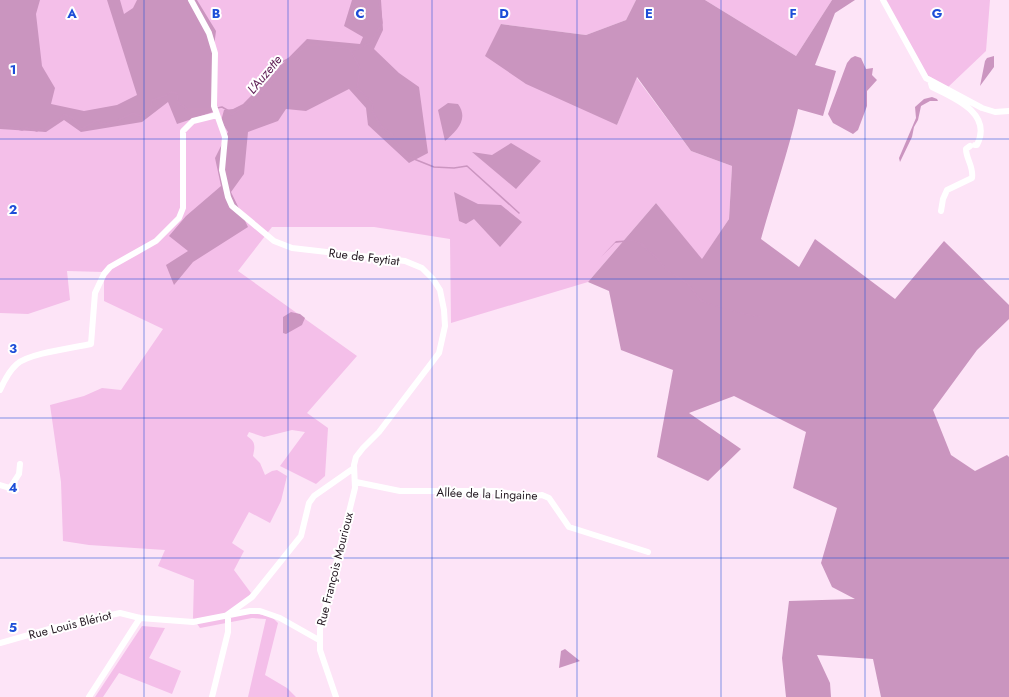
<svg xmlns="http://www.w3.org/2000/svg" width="1009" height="697" font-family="Jost,sans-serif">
	<rect width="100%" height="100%" fill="#fde4f7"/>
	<path fill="#f4bfe9" d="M5,0H636L626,20L586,35L501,24L617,125L636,77L691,151L732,166L729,219L702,260L656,203L588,282L451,323L450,239L374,227H272L238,271L357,356L307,413L328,428L325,476L316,484L280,466L305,432L292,430L264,437L249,432L247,436C256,442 255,446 253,456L260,463L265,475L272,471L277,470L287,476L281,501L270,523L249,512L232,543L244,551L234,570L251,593L238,610L272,617L278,623L265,675L287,688L296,697H248L266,619L252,618L200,628L193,618L194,580L158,566L165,550L89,545L63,541L61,482L50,405L84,396L102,388L121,390L163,329L104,301V272L67,271L70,300L28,314L0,313V108L42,66Z
		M705,0H832L796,56Z
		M880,0H990L986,51L946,89L926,78Z
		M142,626L165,628L149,658L181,671L172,694L119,673L103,697H95Z"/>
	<path fill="#ca95bf" d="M0,0H40L36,14L42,66L55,88L51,104L84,111L117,105L137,95L107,0H120L124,14L133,8L137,0H197L216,31L213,54V112L177,124L168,102L142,122L81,132L64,120L46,132L0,129Z
		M352,0H381L383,30L374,49L399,73L419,87L428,153L409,163L368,125L366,108L349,89L306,111L286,109L278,121L248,132L244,174L231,192L248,227L193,262L174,285L166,265L188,251L169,236L186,216L221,186L215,158L228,132L221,121L224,110L233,109L243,104L307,39L360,44L363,37L344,26Z
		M636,0H705L796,56L832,0H855L835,13L815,65L836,71L823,116L798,109C788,153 773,195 761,239L799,267L815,239L895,299L944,241L1009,305V319L977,350L933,410L951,455L975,471L1007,455L1009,457V697H881L873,659L817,655L830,683L831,697H786L782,658L789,601L855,599L832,587L821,563L837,508L793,488L806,432L734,396L689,413L741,449L708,481L657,457L673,370L621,350L609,291L588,282L656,203L702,259L729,219L732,166L691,151L637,77L617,125L526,84L485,56L501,24L586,35L626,20Z
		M448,103L458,104C469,119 457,131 445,141L438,110Z
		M511,143L541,161L516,189L472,152L492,155Z
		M454,192L478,204L501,205L522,222L500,247L474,219L466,224L459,221Z"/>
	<path fill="#cb95c0" d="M855,56L861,58L866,69L873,68L872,75L877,80L867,91V106L858,130L853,134L833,123L828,114L847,63L851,58Z
		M994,56V67L980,86L985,61L987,58Z
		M932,97L937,99L938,101H930L921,106L918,120L914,127L912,137L900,162L899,158L916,118L915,107L924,99Z
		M632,240L644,244C646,250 651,251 655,255C660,259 663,266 669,271C676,276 684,278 689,284C694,290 698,299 706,302C724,309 743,314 762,316L761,317C740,315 722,307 701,302L688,285L666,270L654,256L638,243L633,241L615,243L601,257L616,241Z
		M291,312L300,314L305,318L302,325L286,334L283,333V317Z
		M565,649L580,661L559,668L561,651Z"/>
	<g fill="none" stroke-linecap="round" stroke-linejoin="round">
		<path stroke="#cb95c0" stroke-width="1.5" d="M350,50L360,68L357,88L373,103L372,111L382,127L392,134L404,155L434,167L454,168L467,166L519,213
			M217,108L222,107L229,111L231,115C250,104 275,83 282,62L294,56L307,45H319L324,48L341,47L354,50L371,43L382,23L379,0
			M0,125L22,130L27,128L37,131L40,129L45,131L54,122H58L64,114L73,118L81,129L98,120L100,123L110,124L133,113L140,116C147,112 152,109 152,100L165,96L170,92L177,93L178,102L187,109H213"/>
		<path stroke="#fff" stroke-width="6" d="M191,0L209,33L215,53L214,106L225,137L222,170L228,197L232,206L274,241L292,248L405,261L422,268L433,279L440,290L444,310L445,326L439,353L379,432L363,448L356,457L354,465L355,488L320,629V650L336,697
			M883,0L926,78L982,108L995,112L1009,111
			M930,80L932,87C954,98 993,113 977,145H975
			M941,211L943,199L947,190L972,178C974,167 966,159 966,149L970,146
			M0,390C4,381 9,371 17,364C30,353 73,348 91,344L95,293L104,274L110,267L156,241L179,218L183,208V131L193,121L217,115
			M356,482L400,491H496L530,497L542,495L549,498L569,527L648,552
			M0,485L10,488L19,474L20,464
			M227,615L252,597L301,536L309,503L314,496L354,468
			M0,643L53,628L120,613L140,618L193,622L250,611H260L280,618L319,640
			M89,697L140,618
			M212,697L228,632V616"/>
	</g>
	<path fill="none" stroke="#1d4ed8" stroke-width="1" stroke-opacity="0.55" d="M144,0V697M288,0V697M432,0V697M577,0V697M721,0V697M865,0V697M0,139H1009M0,279H1009M0,418H1009M0,558H1009"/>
	<g text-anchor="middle" stroke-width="4" stroke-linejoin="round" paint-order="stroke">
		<g font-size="12" fill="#21161f" stroke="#fff">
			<text transform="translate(364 257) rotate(7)" y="4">Rue de Feytiat</text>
			<text transform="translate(487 494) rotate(2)" y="4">Allée de la Lingaine</text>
			<text transform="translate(335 569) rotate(-76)" y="4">Rue François Mourioux</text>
			<text transform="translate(70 625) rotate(-14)" y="4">Rue Louis Blériot</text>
		</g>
		<g font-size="13" font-style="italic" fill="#64255a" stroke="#fff">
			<text transform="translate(264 74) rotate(-50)" y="5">L'Auzette</text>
		</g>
	</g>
	<g font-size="13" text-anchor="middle" font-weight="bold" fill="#1d4ed8" stroke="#fff" stroke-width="4" stroke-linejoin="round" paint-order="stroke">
		<text x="72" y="18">A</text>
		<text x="216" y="18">B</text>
		<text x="360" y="18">C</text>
		<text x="504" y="18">D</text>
		<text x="649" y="18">E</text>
		<text x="793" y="18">F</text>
		<text x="937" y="18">G</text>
		<text x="13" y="74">1</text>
		<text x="13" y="214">2</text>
		<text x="13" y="353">3</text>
		<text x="13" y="492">4</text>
		<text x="13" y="632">5</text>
	</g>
</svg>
